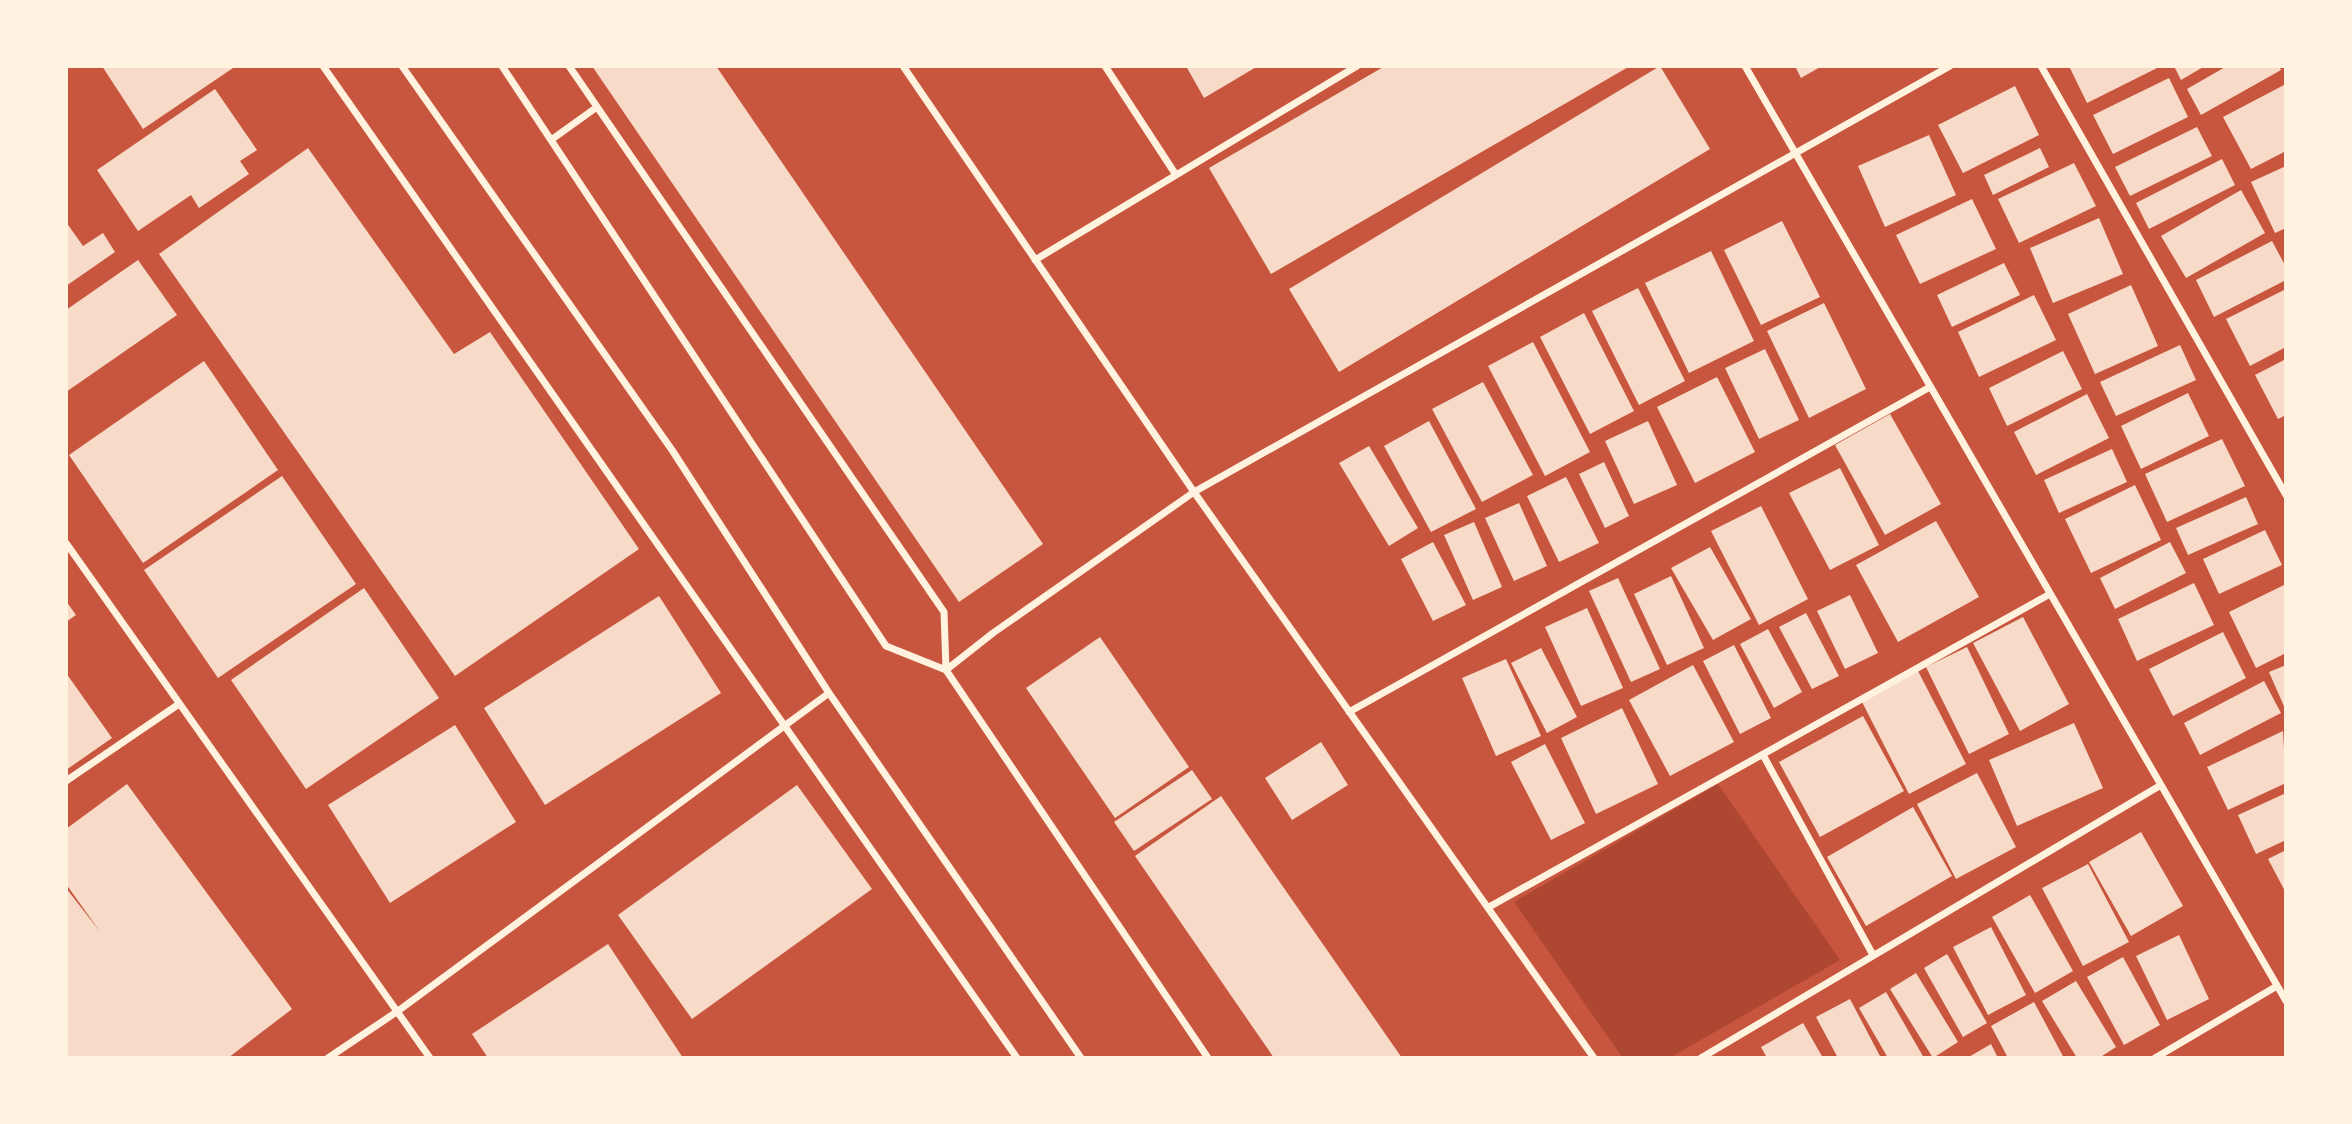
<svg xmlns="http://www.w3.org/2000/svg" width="2352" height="1124" font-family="Figtree,sans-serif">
	<rect width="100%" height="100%" fill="#c8553d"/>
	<path fill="#ae4732" d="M1718,784L1840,960L1671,1057H1622L1514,902Z"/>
	<path fill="#f7dbc8" d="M102,66H236L143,129Z
		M592,66H716L1043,544L959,602Z
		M1186,66H1258L1204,98Z
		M1385,66H1630L1271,274L1209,168Z
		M1660,66L1710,149L1339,372L1289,289Z
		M1795,66H1822L1801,78Z
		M2069,66H2161L2087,103Z
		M2174,66H2205L2181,80Z
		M2227,66H2279L2281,70L2201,115L2187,89Z
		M2169,78L2188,117L2113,154L2093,115Z
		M2284,85L2286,151L2251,169L2223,117Z
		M2015,86L2039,135L1963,173L1938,125Z
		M215,89L257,150L240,161L249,174L199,208L191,195L138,231L97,170Z
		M2197,127L2212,156L2130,196L2115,167Z
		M1929,135L1956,195L1885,227L1858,166Z
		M308,148L454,354L490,332L639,549L455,676L159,254Z
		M2040,148L2049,167L1993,195L1984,175Z
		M2222,159L2235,185L2149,229L2136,203Z
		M2074,163L2096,206L2019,243L1998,199Z
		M2286,166V228L2275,233L2251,182Z
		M2241,190L2265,233L2186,278L2161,236Z
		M1972,199L1996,249L1920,284L1896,235Z
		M2099,218L2123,274L2053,303L2030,248Z
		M1782,221L1820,297L1761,325L1724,250Z
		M66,222L83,246L103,233L115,252L66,286Z
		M2272,241L2286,267V280L2214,317L2196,280Z
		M1711,251L1754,341L1689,373L1645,283Z
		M138,260L177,315L66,392V310Z
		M2004,263L2020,295L1952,327L1937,295Z
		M2131,285L2158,346L2095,374L2068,314Z
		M1638,288L1685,381L1639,405L1592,311Z
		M2286,289V347L2250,366L2226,319Z
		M2034,295L2056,340L1979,377L1958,332Z
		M1824,303L1866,389L1809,418L1767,331Z
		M1584,313L1634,411L1590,434L1540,337Z
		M1533,342L1590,452L1545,476L1488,366Z
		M2180,345L2196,380L2116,416L2100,382Z
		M1765,349L1799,420L1759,439L1725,368Z
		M2063,351L2082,389L2007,426L1989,388Z
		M2286,359V415L2278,419L2255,375Z
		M204,361L278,470L143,563L69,455Z
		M1717,377L1755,452L1695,483L1657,407Z
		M1483,382L1533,475L1482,502L1432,409Z
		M2188,393L2209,436L2141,469L2121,426Z
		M2087,394L2109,438L2036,475L2014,432Z
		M1890,414L1941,504L1885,535L1835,445Z
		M1429,421L1476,509L1431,532L1384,446Z
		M1648,421L1677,485L1634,504L1605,441Z
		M2222,439L2245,486L2167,522L2145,474Z
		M1369,446L1418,528L1389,546L1339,463Z
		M2112,449L2127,482L2059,513L2044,480Z
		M1604,462L1629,516L1605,528L1579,474Z
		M1840,468L1879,545L1830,570L1789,493Z
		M282,476L356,584L218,678L144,570Z
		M1566,477L1599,543L1559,562L1527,496Z
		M2135,485L2161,540L2091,573L2065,519Z
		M2246,497L2258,524L2188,555L2176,528Z
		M1519,503L1547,566L1514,581L1485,518Z
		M1761,506L1808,599L1759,625L1711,531Z
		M1936,521L1979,597L1898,642L1856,565Z
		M1474,522L1502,587L1473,600L1444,535Z
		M2265,530L2282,565L2219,594L2203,559Z
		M1433,542L1466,605L1433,621L1401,559Z
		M2170,542L2186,573L2115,609L2100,578Z
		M1710,547L1751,619L1713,640L1671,568Z
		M1671,576L1704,648L1667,665L1634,594Z
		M1618,578L1660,669L1631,682L1589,591Z
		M2194,583L2214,625L2137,661L2118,619Z
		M2286,584V653L2256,668L2229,612Z
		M364,588L439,698L306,789L231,680Z
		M1850,595L1878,653L1845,669L1817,611Z
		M659,596L721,693L545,805L484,708Z
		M66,601L76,615L66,622Z
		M1587,608L1623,688L1581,706L1545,627Z
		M1806,613L1839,676L1812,689L1779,627Z
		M2023,617L2069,704L2020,731L1973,643Z
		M1768,629L1802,692L1774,708L1740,644Z
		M2223,632L2246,678L2173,716L2149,669Z
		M1100,637L1189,767L1115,818L1026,688Z
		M1734,645L1771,718L1740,734L1703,661Z
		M1967,647L2009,734L1969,754L1926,667Z
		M1541,648L1577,717L1547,733L1511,663Z
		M1506,659L1541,736L1496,756L1462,678Z
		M1693,665L1734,742L1670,776L1629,700Z
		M2286,665V711L2269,672Z
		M1918,671L1966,764L1909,794L1861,700Z
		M66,673L112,738L66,770Z
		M2264,681L2281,713L2200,755L2184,723Z
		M1622,708L1658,784L1596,814L1561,738Z
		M1863,716L1904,791L1820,837L1779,762Z
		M2074,723L2103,788L2017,826L1989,760Z
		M455,725L516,822L390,903L328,805Z
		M2283,731L2286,783L2228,810L2207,767Z
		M1321,742L1348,785L1292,820L1265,778Z
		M1545,744L1585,823L1551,840L1511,762Z
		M1192,770L1212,799L1134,851L1114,822Z
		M1977,773L2016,847L1956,879L1917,804Z
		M127,784L292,1009L228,1058H66V888L101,933L66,884V829Z
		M797,785L872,889L692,1019L618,915Z
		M2286,793V840L2256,854L2238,815Z
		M1221,796L1268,865L1402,1058H1274L1135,856Z
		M1913,807L1952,876L1866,926L1827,857Z
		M2141,832L2183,906L2131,936L2089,862Z
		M2286,850V893L2268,859Z
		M2088,864L2129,942L2083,966L2042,888Z
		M2030,895L2073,971L2035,993L1992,917Z
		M1991,927L2026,995L1988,1015L1953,947Z
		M2179,935L2209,999L2167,1020L2136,956Z
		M608,944L683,1058H488L472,1034Z
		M1947,954L1987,1023L1963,1037L1924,968Z
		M2123,957L2160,1025L2124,1045L2087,977Z
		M1916,973L1958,1042L1933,1058L1890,989Z
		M2076,981L2116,1047L2099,1058H2077L2042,1001Z
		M1886,992L1924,1058H1888L1859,1008Z
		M1850,999L1881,1058H1838L1816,1017Z
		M2034,1002L2064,1058H2008L1991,1026Z
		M1803,1023L1823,1058H1767L1761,1047Z
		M1991,1044L1998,1058H1967Z"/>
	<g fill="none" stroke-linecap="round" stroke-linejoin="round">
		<path stroke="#fff3e0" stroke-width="7" d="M323,66L1017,1058
			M402,66L672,450L829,693L1081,1058
			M502,66L886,646L946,670
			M569,66L944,612L946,670L1208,1058
			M903,66L1194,492L1594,1058
			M1105,66L1176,175
			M1745,66L2286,1001
			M2041,66L2286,495
			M551,140L597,107
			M1035,260L1357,66
			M66,543L430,1058
			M946,670L993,633L1194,492L1950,66
			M1349,712L1930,387
			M1763,755L1873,955
			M66,781L179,704
			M1489,907L2050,594
			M328,1058L398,1011L829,693
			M1701,1058L2161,785
			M2155,1058L2277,986"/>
	</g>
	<rect width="2352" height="1124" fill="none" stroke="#fff3e0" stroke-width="136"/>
</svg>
